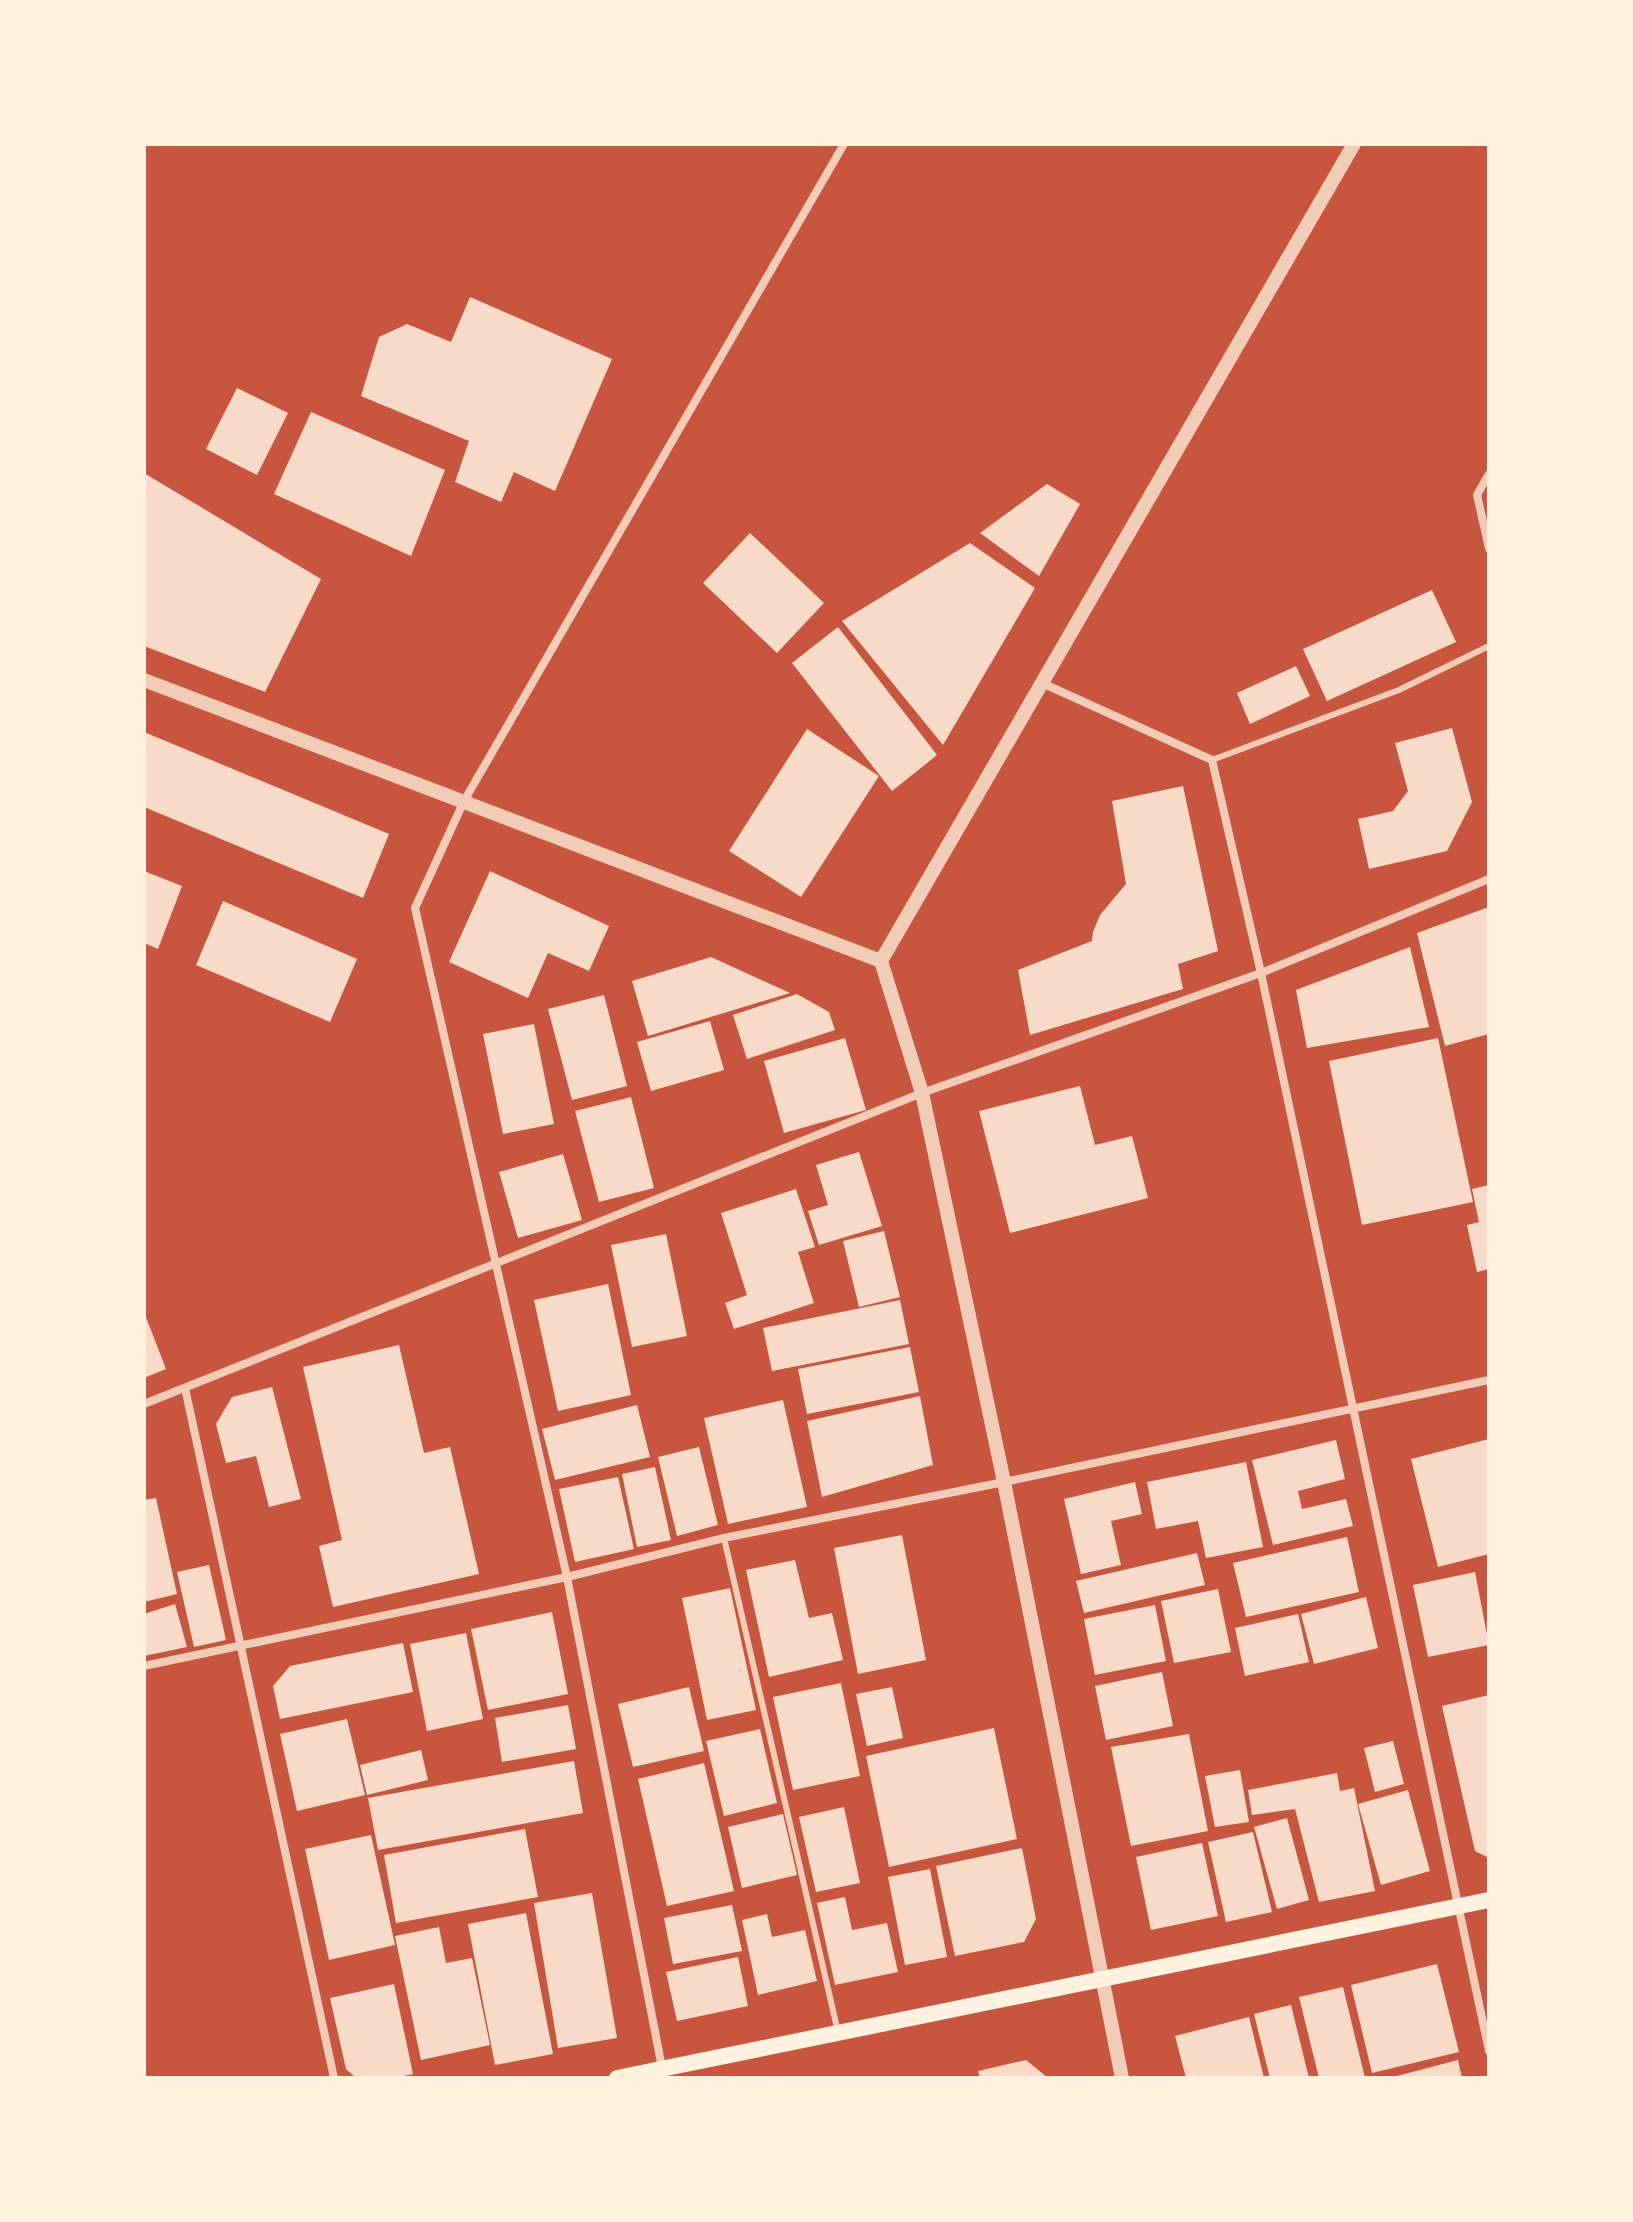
<svg xmlns="http://www.w3.org/2000/svg" width="1633" height="2222" viewBox="0 0 1633 2222" font-family="'Public Sans',sans-serif">
<style>
.building{fill:#f7dbc8}
.lines{fill:none;stroke-linecap:round;stroke-linejoin:round}
.service{stroke:#f1ccb7;stroke-width:6}
.minor{stroke:#f1ccb7;stroke-width:8}
.tertiary{stroke:#f1ccb7;stroke-width:14}
.secondary{stroke:#fff3e0;stroke-width:16}
</style>
<rect width="100%" height="100%" fill="#c8553d"/>
<path class="building" d="M470 297 612 359 555 491 514 472 501 502 455 482 469 441 361 396 379 337 407 324 451 342Z
M237 388 288 413 257 475 206 449Z
M311 412 445 470 411 556 274 494Z
M144 473 321 579 265 692 144 646Z
M1047 484 1080 504 1039 576 980 533Z
M750 533 824 603 777 653 703 583Z
M970 543 1035 588 943 745 842 621Z
M1432 590 1456 642 1327 701 1303 649Z
M838 627 937 755 892 791 792 663Z
M1296 666 1310 696 1250 724 1237 693Z
M1452 728 1472 802 1447 851 1369 869 1358 819 1393 811 1408 791 1395 743Z
M807 729 879 776 801 897 729 851Z
M144 732 389 834 363 898 144 807Z
M1183 786 1218 951 1178 964 1183 989 1030 1035 1018 970 1092 941 1093 932 1100 915 1126 884 1112 801Z
M144 871 182 886 158 949 144 943Z
M490 871 609 926 589 971 548 953 528 998 449 962Z
M223 901 357 959 330 1022 196 965Z
M1489 907V1034L1445 1046 1417 933Z
M1410 947 1429 1027 1307 1048 1296 990Z
M711 957 790 993 648 1036 632 981Z
M797 994 829 1012 835 1030 747 1059 733 1015Z
M604 995 627 1086 572 1100 548 1009Z
M710 1021 724 1070 651 1091 637 1042Z
M534 1024 554 1124 503 1134 483 1034Z
M845 1038 866 1110 784 1133 764 1061Z
M1438 1038 1473 1202 1362 1225 1329 1061Z
M1080 1086 1095 1145 1132 1136 1148 1198 1010 1233 979 1111Z
M631 1097 654 1188 599 1202 575 1111Z
M859 1152 882 1226 819 1245 808 1211 828 1205 816 1165Z
M563 1154 582 1220 518 1238 499 1172Z
M1489 1185V1269L1477 1272 1467 1225 1479 1222 1472 1189Z
M796 1189 815 1247 798 1252 814 1303 734 1329 725 1303 747 1295 721 1213Z
M884 1231 900 1297 859 1307 843 1241Z
M666 1234 687 1336 632 1347 611 1245Z
M608 1284 631 1395 558 1411 534 1300Z
M900 1300 909 1344 772 1371 763 1328Z
M144 1312 166 1369 144 1378Z
M399 1345 424 1453 450 1447 479 1574 333 1607 319 1546 342 1540 303 1367Z
M910 1347 919 1392 807 1414 798 1369Z
M272 1387 301 1499 269 1507 256 1456 226 1463 216 1424 232 1397Z
M920 1396 933 1465 822 1497 807 1421Z
M783 1400 807 1507 728 1524 704 1418Z
M637 1405 650 1457 555 1480 542 1429Z
M1489 1439V1554L1438 1567 1411 1459Z
M1336 1440 1345 1479 1298 1491 1302 1509 1346 1499 1353 1526 1273 1545 1252 1460Z
M699 1447 718 1525 677 1536 658 1457Z
M1246 1462 1263 1547 1206 1558 1198 1521 1156 1529 1147 1482Z
M655 1467 671 1540 637 1547 622 1474Z
M618 1477 634 1549 575 1562 559 1489Z
M1135 1482 1142 1514 1111 1521 1121 1565 1081 1574 1064 1499Z
M156 1498 177 1594 144 1602V1500Z
M902 1535 926 1660 858 1674 834 1548Z
M1347 1537 1359 1592 1246 1617 1233 1563Z
M1197 1553 1205 1585 1084 1613 1076 1581Z
M795 1560 809 1618 832 1613 843 1660 769 1677 746 1570Z
M209 1565 226 1640 194 1647 177 1572Z
M1475 1572 1489 1645 1428 1657 1413 1585Z
M730 1588 756 1710 707 1720 682 1598Z
M1218 1589 1231 1652 1174 1663 1161 1601Z
M1366 1597 1378 1648 1314 1664 1301 1614Z
M175 1604 187 1647 144 1656V1614Z
M1155 1605 1166 1661 1095 1675 1084 1619Z
M552 1612 568 1694 488 1710 471 1629Z
M1298 1614 1309 1662 1245 1676 1235 1628Z
M466 1633 483 1719 427 1731 410 1644Z
M403 1643 413 1692 280 1719 273 1686 290 1666Z
M1162 1672 1173 1726 1106 1740 1095 1686Z
M841 1683 860 1776 793 1790 773 1697Z
M689 1687 704 1751 633 1767 618 1704Z
M892 1687 903 1738 867 1746 856 1694Z
M1489 1695V1858L1475 1851 1442 1706Z
M568 1705 576 1749 502 1762 495 1718Z
M347 1719 365 1795 297 1811 280 1734Z
M994 1728 1017 1839 889 1867 866 1756Z
M760 1729 777 1803 724 1816 706 1741Z
M1189 1734 1208 1831 1131 1846 1111 1747Z
M1393 1741 1404 1784 1375 1792 1364 1748Z
M421 1750 428 1780 367 1795 360 1765Z
M574 1761 583 1813 378 1850 368 1798Z
M704 1763 734 1891 667 1906 638 1779Z
M1240 1770 1249 1822 1215 1827 1205 1776Z
M1337 1773 1340 1791 1354 1788 1375 1891 1319 1902 1295 1809 1252 1815 1248 1790Z
M1408 1790 1430 1871 1381 1885 1358 1804Z
M844 1807 860 1883 816 1892 799 1817Z
M783 1814 797 1875 742 1888 728 1827Z
M1287 1818 1309 1900 1277 1909 1254 1827Z
M525 1829 538 1897 396 1923 384 1855Z
M1253 1832 1272 1912 1226 1922 1208 1842Z
M371 1835 395 1945 329 1960 305 1849Z
M1202 1843 1218 1916 1151 1930 1136 1857Z
M1022 1848 1036 1919 1024 1942 955 1956 936 1866Z
M930 1869 947 1957 905 1965 888 1877Z
M592 1893 617 2038 558 2048 534 1903Z
M845 1897 852 1930 887 1923 898 1972 835 1985 817 1903Z
M732 1905 742 1951 673 1964 664 1918Z
M526 1913 553 2054 495 2065 468 1924Z
M767 1914 772 1937 805 1930 817 1981 758 1995 742 1920Z
M439 1927 446 1963 472 1958 490 2045 421 2060 395 1936Z
M738 1957 748 2006 677 2021 666 1972Z
M1437 1964 1459 2052 1372 2073 1351 1985Z
M394 1984 413 2074 395 2078H356L346 2069 330 1998Z
M1343 1987 1365 2078H1319L1299 1997Z
M1291 2005 1309 2078H1270L1254 2014Z
M1249 2017 1264 2078H1186L1175 2036Z
M1026 2060 1048 2078H980L978 2071Z
M1458 2060 1462 2078H1393V2077Z"/>
<g class="lines">
<path class="service" d="M1212 760 1399 690 1489 646
M724 1538 838 2032"/>
<path class="minor" d="M1489 474 1477 495 1489 548
M1042 683 1212 760 1261 973 1489 2051
M185 1388 334 2078
M144 1404 922 1093 1261 973 1489 879
M144 1666 567 1577 724 1538 1004 1482 1489 1380
M664 2078 567 1577 415 908 464 801 844 144"/>
<path class="tertiary" d="M144 680 881 961
M1122 2078 1004 1482 922 1093 881 961 1354 144"/>
<path class="secondary" d="M617 2078 1489 1900"/>
</g>
<rect width="1633" height="2222" fill="none" stroke="#fff3e0" stroke-width="292"/>
</svg>
